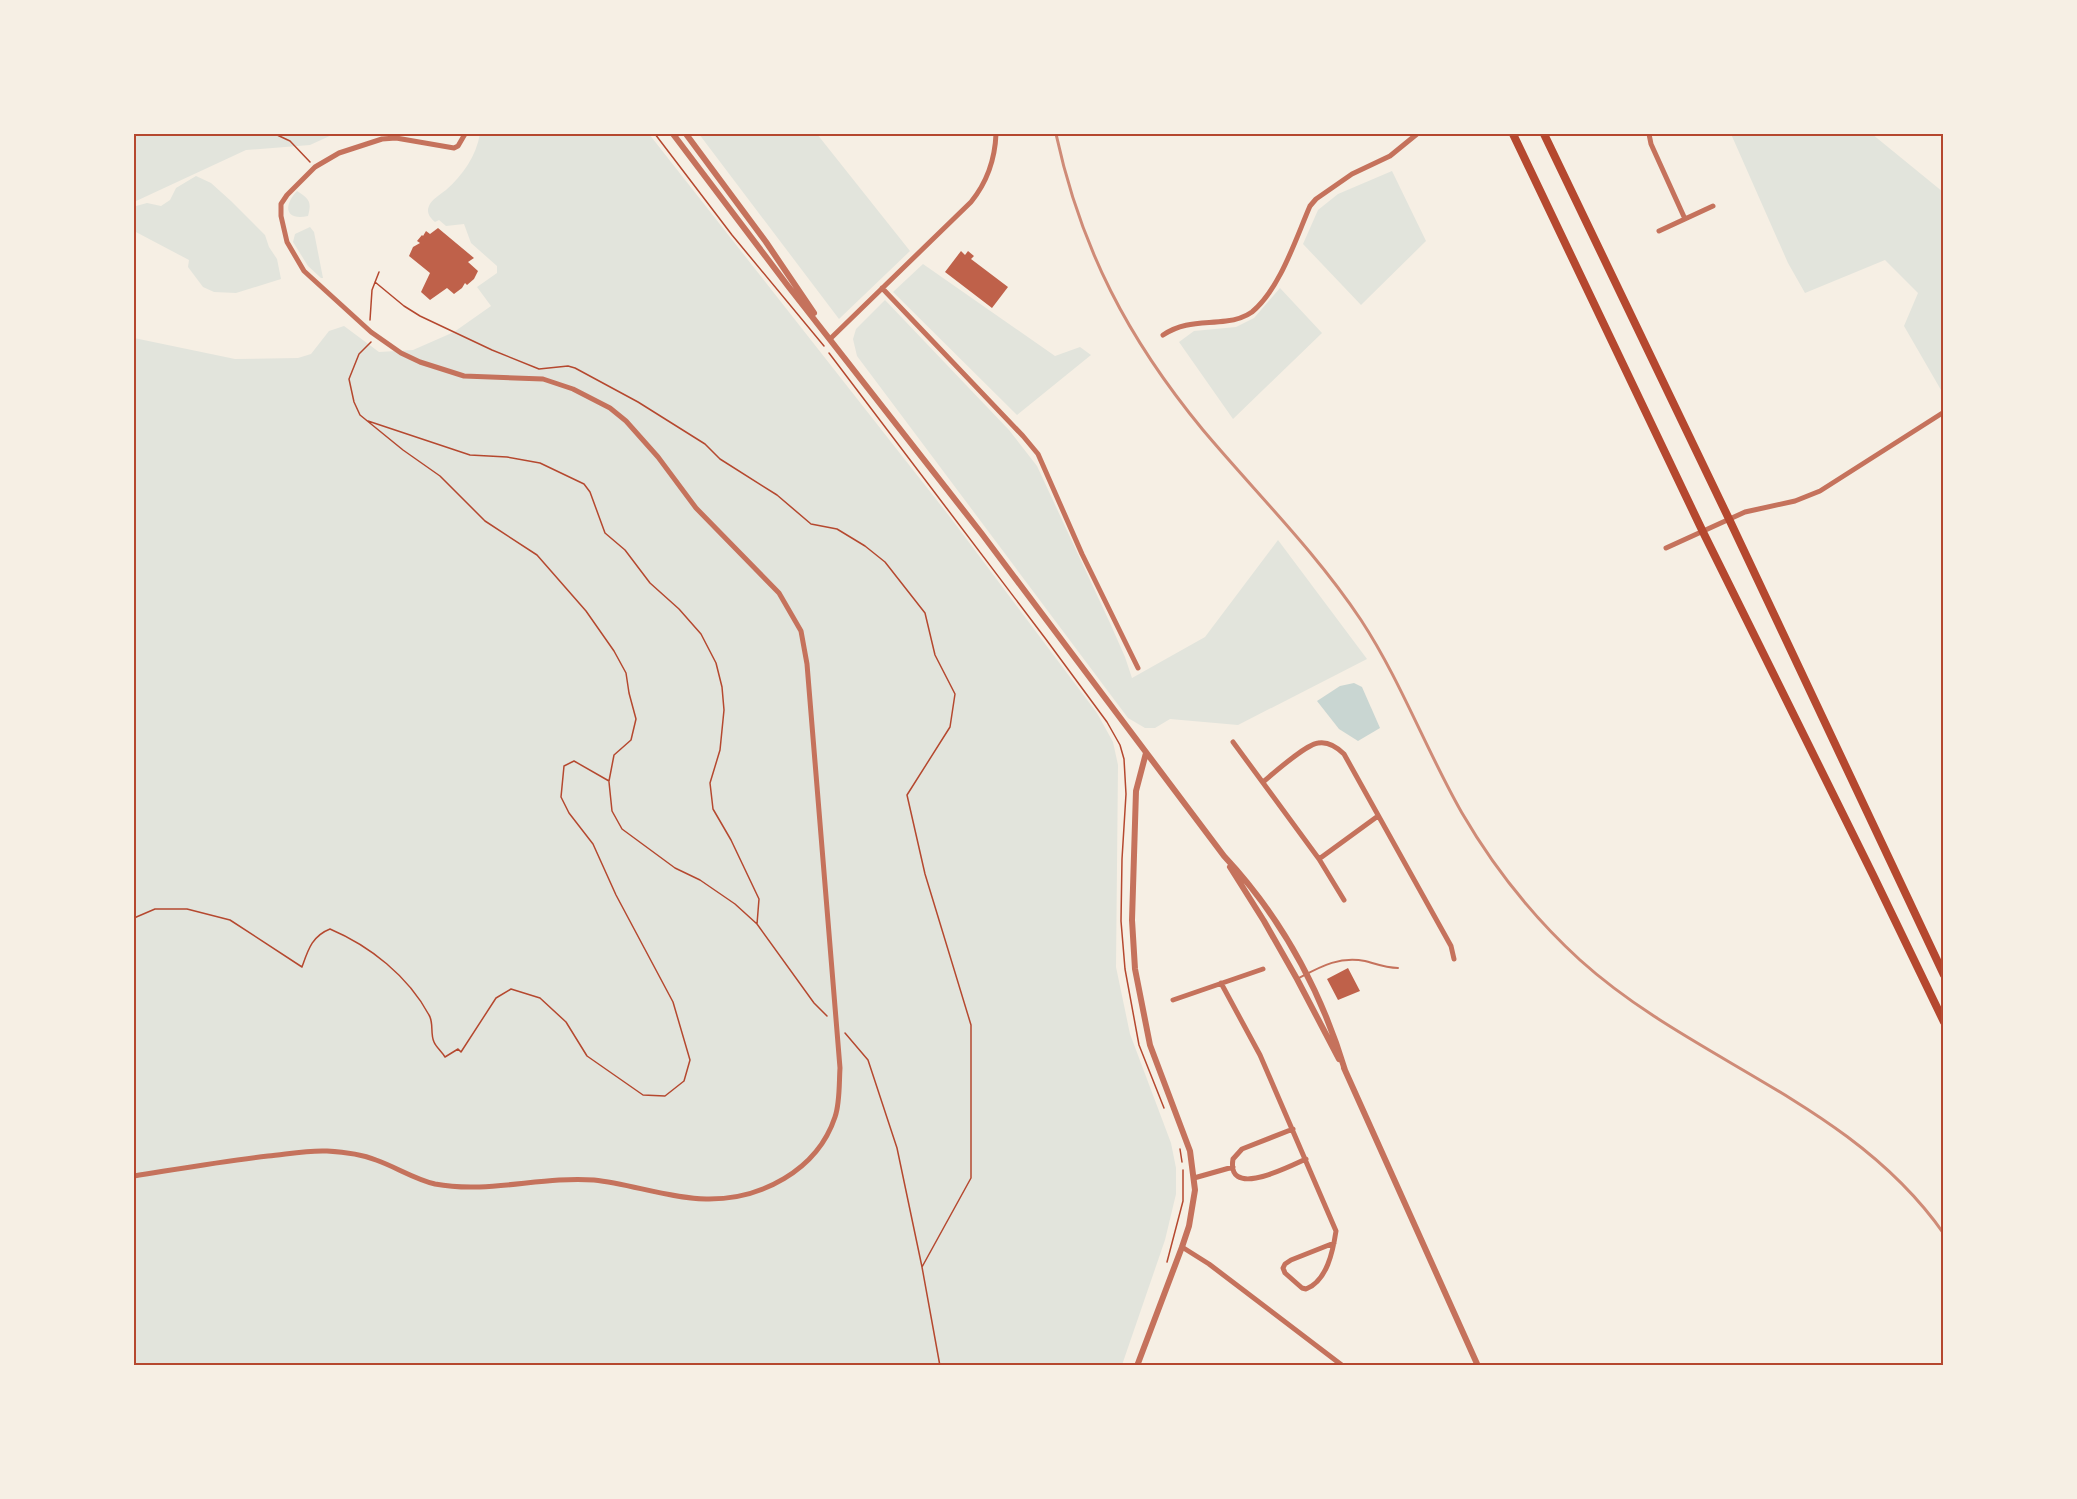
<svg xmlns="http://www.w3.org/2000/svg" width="2077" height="1499" viewBox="0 0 2077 1499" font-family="'Asap Condensed',sans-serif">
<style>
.green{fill:#e2e4dc}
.water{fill:#c9d6d2}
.building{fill:#bf614a}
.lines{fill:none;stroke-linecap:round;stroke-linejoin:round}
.path{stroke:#b5482f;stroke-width:1.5}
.service{stroke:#c5725c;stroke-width:2}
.minor{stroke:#c5725c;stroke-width:5}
.tertiary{stroke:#c5725c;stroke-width:6}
.primary{stroke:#b5482f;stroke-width:8}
.rail{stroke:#cf8b77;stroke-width:3}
.neatline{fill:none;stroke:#b5482f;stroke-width:2}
</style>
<rect width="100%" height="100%" fill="#f6efe4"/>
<path class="green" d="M134 134H334L310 145 246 150 134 202Z
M480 134H649L950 517 1097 713 1113 742 1118 765 1116 967 1130 1034 1171 1143 1176 1168V1194L1165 1240 1122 1365 134 1366V338L235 359 298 358 311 354 329 331 344 326 379 352 413 350 454 332 491 306 477 287 497 273V266L471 243 464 224 446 226 439 220 435 222C430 218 426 212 429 206 431 200 441 194 446 190 463 175 476 156 480 134Z
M699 134H817L910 251 839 319Z
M1731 134H1872L1943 192V388L1941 390 1904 326 1918 293 1885 260 1805 293 1788 263Z
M1392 171 1426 241 1361 305 1303 244 1318 210 1338 194Z
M196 176 211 183 231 201 265 235 269 247 277 259 281 279 236 293 214 292 203 287 188 267 189 260 134 231V210L136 206 147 203 161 206 170 200 176 188Z
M297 191C309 199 312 201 308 216 285 221 283 206 297 191Z
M310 227 314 232 323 278H321L308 266 293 242 295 234Z
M923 264 1055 356 1080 347 1091 355 1017 415 893 292Z
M1280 288 1322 333 1233 419 1179 342 1194 331 1236 327 1254 318Z
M885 300 1009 430 1037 466 1110 623 1125 657 1132 678 1205 637 1278 540 1367 659 1238 725 1170 719 1155 728H1145L1128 718 857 356 853 339 856 329Z"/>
<path class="water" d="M1354 683 1362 687 1380 728 1358 741 1339 729 1317 701 1340 686Z"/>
<path class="building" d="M438 228 474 258 468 262 478 271 474 279 467 285 465 283 462 288 454 294 447 288 430 300 421 292 430 273 409 256 413 247 420 243 417 241 422 235 423 236 426 231 430 234Z
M961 251 965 255 968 251 974 256 971 259 1008 287 992 308 945 272Z
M1348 968 1360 991 1338 1000 1327 979Z"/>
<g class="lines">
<path class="path" d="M275 134 290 141 310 162
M655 134 732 235 824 346
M375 282 404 306 420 316 492 350 539 369 568 366 575 368 638 402 705 444 720 459 777 495 811 524 837 529 865 546 885 562 925 613 935 655 955 694 950 727 907 795 925 874 971 1025V1178L922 1267
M370 320 372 290 379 272
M829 353 1045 638 1107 722 1120 745 1124 759 1126 794 1122 859 1121 921 1125 969 1139 1045 1164 1108
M368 421 470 455 507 457 540 463 584 484 590 492 605 533 625 550 650 583 679 609 701 634 716 663 722 687 724 710 720 750 710 783 713 809 731 840 759 899 757 924
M609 782 612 811 622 829 675 868 700 880 735 904 757 924 814 1003 827 1016
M134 918 155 909H187L230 920 302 967C308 950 312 936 330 929 370 946 408 976 429 1015 434 1023 430 1034 434 1042 436 1047 442 1052 445 1057L458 1049 461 1052 496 998 511 989 540 998 566 1022 587 1056 643 1095 665 1096 684 1081 690 1060 673 1002 616 895 593 844 569 813 561 797 564 766 574 761 609 781 614 755 631 740 636 719 629 693 626 673 614 651 586 611 537 555 485 521 440 476 403 450 360 415 354 402 349 379 359 354 371 342
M845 1033 868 1060 897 1148 922 1267 940 1366
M1180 1149 1182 1162
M1167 1262 1183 1201V1170"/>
<path class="service" d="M1297 979C1320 967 1338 956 1365 961 1376 964 1386 968 1398 968"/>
<path class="minor" d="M1649 134 1651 144 1685 219
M1659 231 1713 206
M882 288 1023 436 1038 454 1082 554 1138 668
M1163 335C1184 321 1203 324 1226 321 1235 320 1245 317 1252 312 1280 289 1296 238 1310 206L1316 199 1352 174 1390 156 1417 134
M830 339 971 202C988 181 995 159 996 134
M1666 548 1745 512 1795 501 1820 491 1944 412
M1233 742 1319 859 1344 900
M1263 782C1275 772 1305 745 1318 743 1329 741 1337 747 1344 754L1451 946 1454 959
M1319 859 1378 816
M1221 983 1260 1055 1336 1231C1333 1251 1327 1281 1306 1289L1302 1288 1285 1273 1283 1268 1285 1264 1291 1260 1334 1243
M1173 1000 1263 969
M1293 1129 1242 1149 1233 1159C1226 1200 1290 1166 1306 1159
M134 1176C178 1169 223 1161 268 1156 288 1154 308 1150 327 1151 344 1152 361 1154 376 1160 396 1167 414 1179 435 1184 488 1194 541 1176 594 1180 631 1184 668 1198 706 1199 760 1200 817 1171 835 1117 840 1103 839 1083 840 1068L807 664 801 631 779 593 696 508 658 457 626 421 610 408 573 389 543 379 464 376 420 362 401 353 371 332 304 271 287 242 281 216V204L287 195 315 167 339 153 382 139 396 138 454 148 458 146 465 134
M1194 1178 1233 1167
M1182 1247 1209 1264 1343 1366"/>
<path class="tertiary" d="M673 134 788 286 982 534 1224 856C1281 917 1321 991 1345 1070
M686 134 766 242 814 313
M1230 867 1264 921 1297 979 1339 1059
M1344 1068 1478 1366
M1137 1366 1182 1247 1189 1226 1195 1190 1190 1151 1150 1045 1135 969 1132 920 1136 791 1146 753"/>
<path class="primary" d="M1513 134 1703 532 1873 875 1944 1022
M1544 134 1729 519 1944 975"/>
<path class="rail" d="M1056 134C1081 249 1128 339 1203 430 1256 493 1315 551 1361 620 1401 681 1426 750 1462 813 1494 868 1533 917 1580 960 1694 1063 1852 1102 1944 1234"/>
</g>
<rect width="2077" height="1499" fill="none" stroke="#f6efe4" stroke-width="270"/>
<rect x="135" y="135" width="1807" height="1229" class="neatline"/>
</svg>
